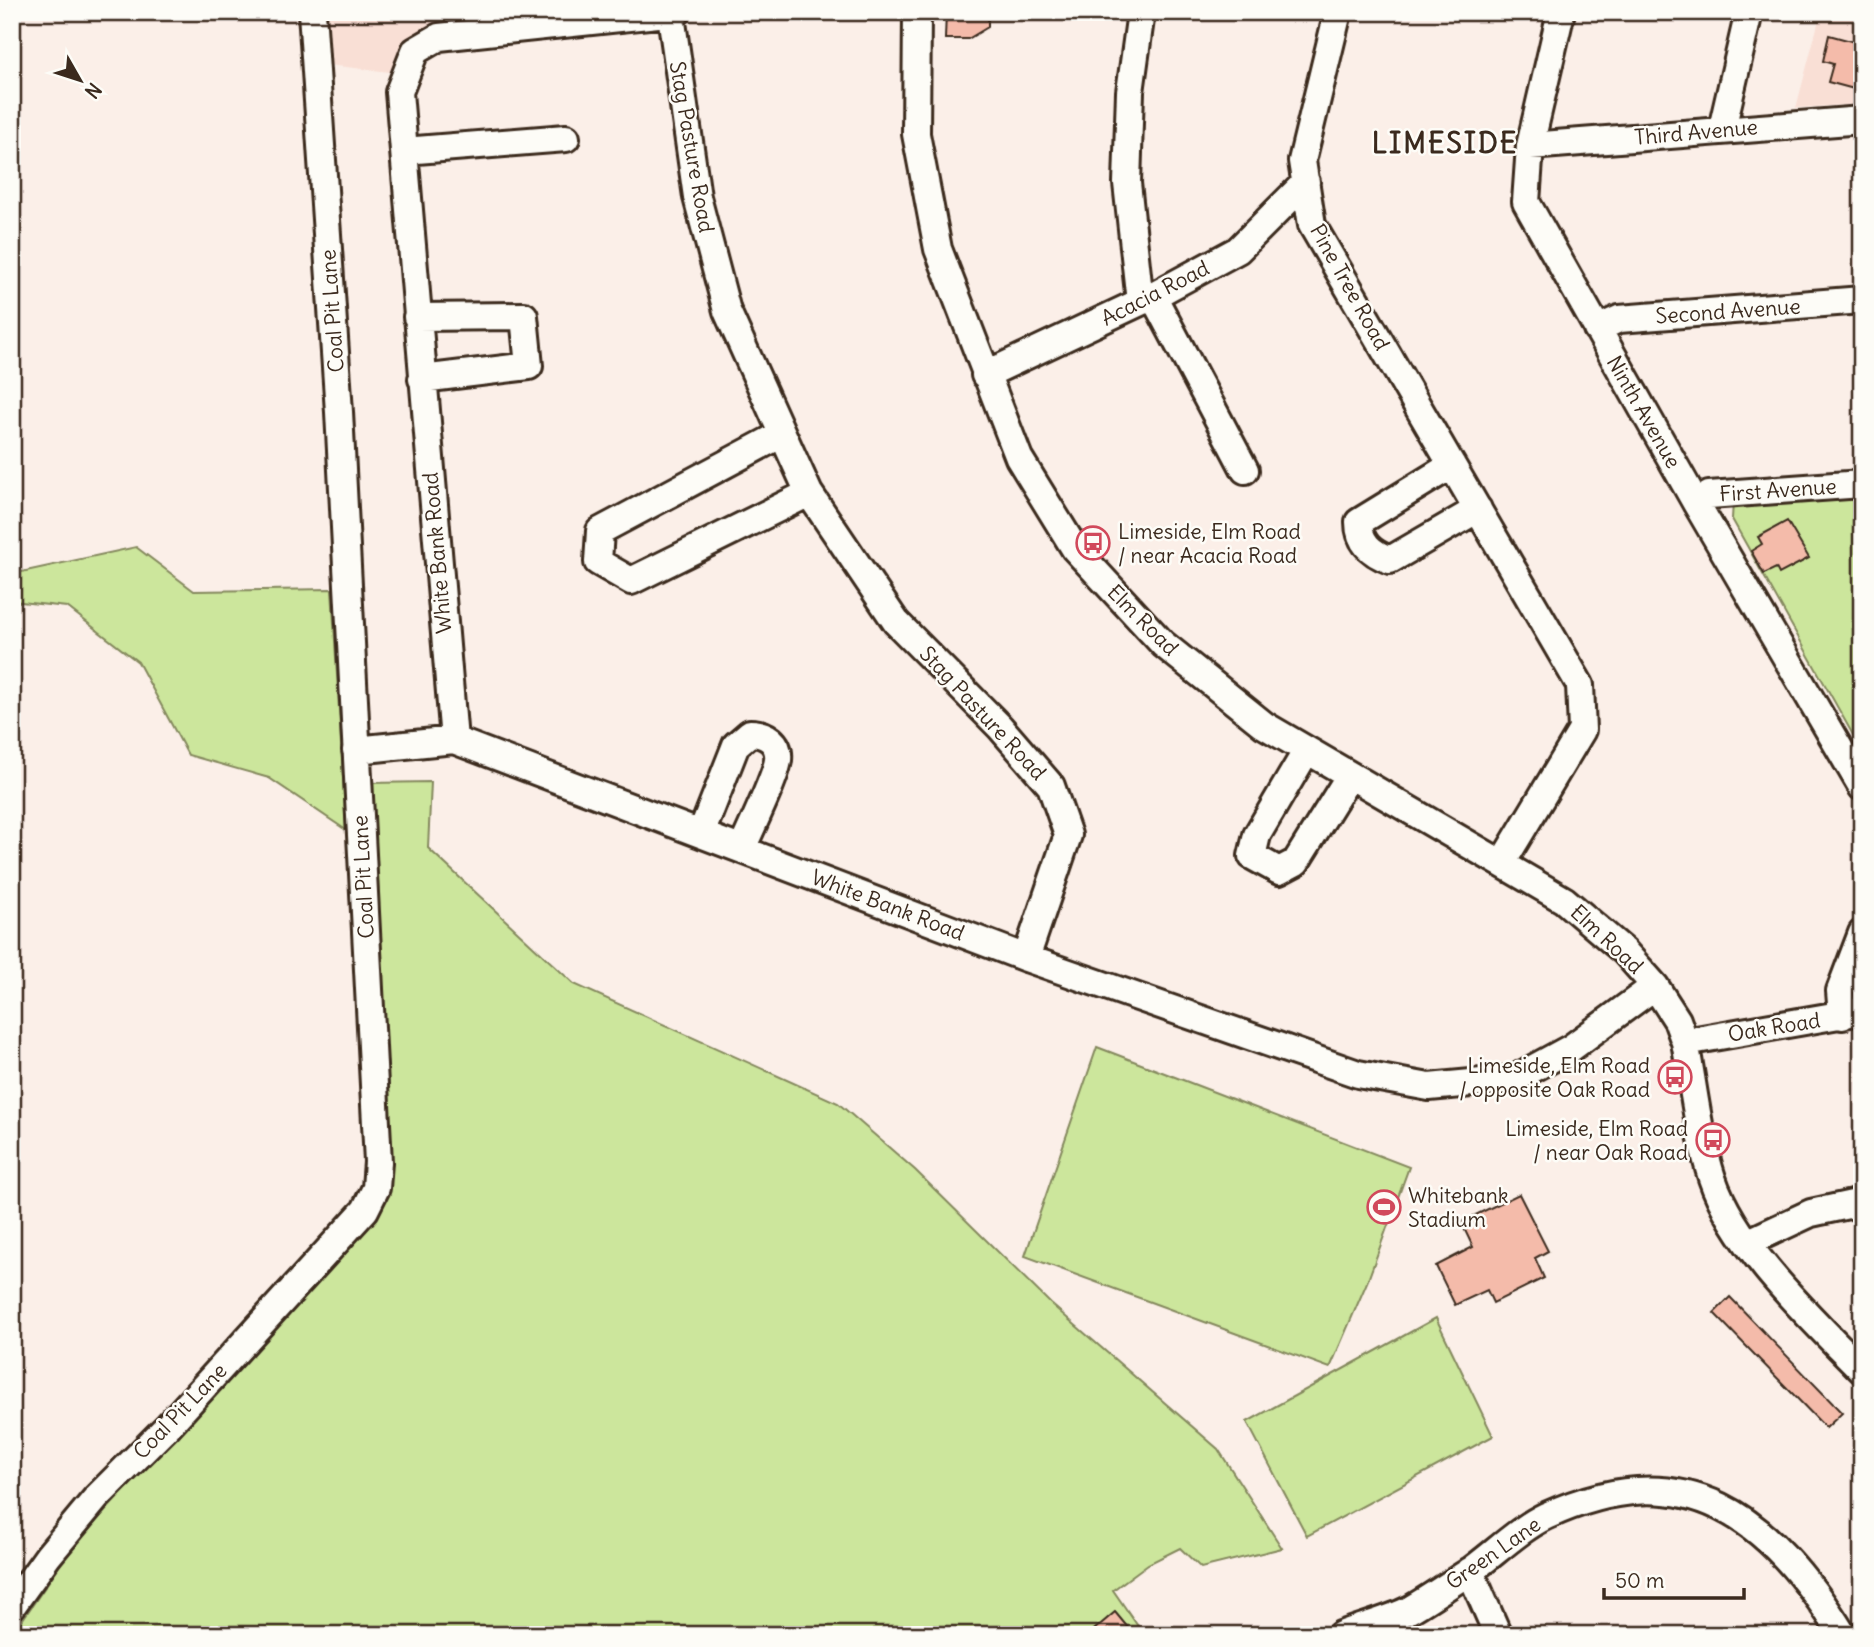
<svg xmlns="http://www.w3.org/2000/svg" width="1874" height="1647" viewBox="0 0 1874 1647" font-family="Delius,sans-serif">
<style>
.built{fill:#f9dfd5}
.green{fill:#cce69c;stroke:#84885d;stroke-width:2}
.building{fill:#f4bbaa;stroke:#3b2a1e;stroke-width:2}
.lines{fill:none;stroke-linecap:round;stroke-linejoin:round}
.minor-casing{stroke:#3b2a1e;stroke-width:32}
.minor{stroke:#fdfcf7;stroke-width:26}
.labels{text-anchor:middle;dominant-baseline:central;stroke-width:5;stroke-linejoin:round;paint-order:stroke}
.street-label{font-size:21px;fill:#3b2a1e;stroke:#fdfcf7}
.poi-label{font-size:21px;fill:#3b2a1e;stroke:#fdfcf7;text-anchor:start}
.district-label{font-size:28px;font-weight:bold;letter-spacing:2px;fill:#3b2a1e;stroke:#fdfcf7}
</style>
<rect width="100%" height="100%" fill="#fbefe8"/>
<filter id="ink" filterUnits="userSpaceOnUse"><feTurbulence type="fractalNoise" baseFrequency=".0143" numOctaves="2"/><feDisplacementMap in="SourceGraphic" scale="14" xChannelSelector="R" yChannelSelector="G"/><feConvolveMatrix kernelMatrix="1 2 1 2 8 2 1 2 1" color-interpolation-filters="sRGB"/></filter>
<g filter="url(#ink)">
<path class="built" d="M327 12H556L489 15 427 28 405 47 399 73 328 65Z
M1821 12H1862V104L1796 108Z"/>
<path class="green" d="M1862 494V751L1732 519 1733 502Z
M136 547 194 591 332 589 346 830 269 778 188 755 138 662 67 607 12 601V574Z
M431 782 428 848 574 984 838 1103 915 1170 1051 1304 1218 1449 1282 1548 1201 1568 1180 1548 1148 1564 1113 1590 1144 1635H12L71 1549 379 1210 369 783Z
M1097 1047 1409 1167 1368 1280 1330 1368 1025 1256Z
M1436 1318 1493 1436 1307 1536 1247 1422Z"/>
<path class="building" d="M946 12H988V27L968 39H945Z
M1829 35 1862 44V76L1858 75 1854 89 1828 82 1833 64 1823 61Z
M1787 521 1809 558 1779 574 1776 568 1764 574 1751 551 1762 544 1758 537Z
M1519 1194 1548 1251 1535 1258 1544 1278 1493 1303 1487 1290 1455 1305 1436 1266 1473 1247 1461 1222Z
M1730 1297 1842 1413 1826 1428 1714 1313Z
M1115 1612 1134 1635H1088Z"/>
<g class="lines">
<defs>
<path id="minor" d="M677 12 439 37 415 51 399 92 454 740 1026 958 1358 1074 1429 1087 1514 1079 1571 1048 1655 986
M917 12 916 134 938 249 1019 458 1075 549 1163 644 1264 725 1564 900 1624 951 1655 986 1677 1020 1685 1042C1693 1083 1699 1139 1712 1178 1735 1247 1811 1318 1862 1370
M1338 12 1302 161 1312 225 1580 685 1582 730 1502 863
M1561 12 1530 146 1526 202 1696 503 1862 787
M671 15 697 197 727 311 809 493 896 622 1000 727 1051 786 1068 835 1026 958
M1722 129 1749 12
M1530 146 1862 120
M404 151 566 138
M1153 296 1245 470
M1140 302 1127 183 1130 92 1141 12
M417 317 524 316 529 366 422 379
M1597 329 1619 319 1862 300
M985 375 1153 296 1238 250 1306 182
M782 434 600 531 598 562 631 581 809 493
M1452 465 1359 522C1359 543 1371 553 1390 560L1478 509
M1696 503 1709 495 1862 484
M356 750 454 740
M1307 750 1257 835 1252 856 1279 871 1296 862 1350 775
M701 834 736 745 750 733C766 733 780 742 778 760 776 777 750 830 742 849
M1842 1016 1840 991 1862 933
M1685 1042 1862 1011
M1749 1242 1811 1213 1862 1202
M1470 1571 1498 1635
M12 1606 48 1556 97 1497 168 1426 365 1210 376 1188 378 1162 339 412 312 12
M1341 1635C1364 1626 1390 1620 1411 1609 1430 1598 1450 1584 1469 1572 1494 1554 1519 1529 1546 1516 1687 1451 1769 1516 1843 1635"/>
</defs>
<use href="#minor" class="minor-casing"/>
<use href="#minor" class="minor"/>
</g>
</g>
<defs>
<symbol id="bus-ring" viewBox="-11 -11 22 22"><circle r="9.5" fill="#fdfcf7" stroke="#d1495b" stroke-width="1.5"/><path d="M-5-6H5V4H4V6H2V4H-2V6H-4V4H-5ZM-3.5-4V0h7V-4ZM-3.5 1.2v1.5H-2V1.2ZM2 1.2v1.5H3.5V1.2Z" fill="#d1495b"/></symbol>
<symbol id="stadium-ring" viewBox="-11 -11 22 22"><circle r="9.5" fill="#fdfcf7" stroke="#d1495b" stroke-width="1.5"/><path d="M0-5a6.5 5 0 1 0 0 10a6.5 5 0 1 0 0-10ZM-3.5-1.8h7v3.6h-7Z" fill="#d1495b"/></symbol>
</defs>
<g fill-rule="evenodd">
<use href="#bus-ring" x="1074" y="524" width="38" height="38"/>
<use href="#bus-ring" x="1656" y="1058" width="38" height="38"/>
<use href="#bus-ring" x="1694" y="1121" width="38" height="38"/>
<use href="#stadium-ring" x="1365" y="1188" width="38" height="38"/>
</g>
<g class="labels">
<g class="street-label">
<text transform="translate(1696 132) rotate(-5)">Third Avenue</text>
<text transform="translate(692 147) rotate(80)">Stag Pasture Road</text>
<text transform="translate(1350 287) rotate(61)">Pine Tree Road</text>
<text transform="translate(1155 293) rotate(-27)">Acacia Road</text>
<text transform="translate(332 311) rotate(-94)">Coal Pit Lane</text>
<text transform="translate(1728 311) rotate(-4)">Second Avenue</text>
<text transform="translate(1644 412) rotate(60)">Ninth Avenue</text>
<text transform="translate(1778 490) rotate(-4)">First Avenue</text>
<text transform="translate(437 553) rotate(-95)">White Bank Road</text>
<text transform="translate(1143 620) rotate(45)">Elm Road</text>
<text transform="translate(983 713) rotate(47)">Stag Pasture Road</text>
<text transform="translate(363 877) rotate(-93)">Coal Pit Lane</text>
<text transform="translate(888 905) rotate(21)">White Bank Road</text>
<text transform="translate(1607 939) rotate(43)">Elm Road</text>
<text transform="translate(1774 1027) rotate(-9)">Oak Road</text>
<text transform="translate(180 1411) rotate(-46)">Coal Pit Lane</text>
<text transform="translate(1493 1553) rotate(-35)">Green Lane</text>
</g>
<g class="poi-label">
<text x="1118" y="531">Limeside, Elm Road<tspan x="1118" dy="24">/ near Acacia Road</tspan></text>
<text x="1650" y="1065" text-anchor="end">Limeside, Elm Road<tspan x="1650" dy="24">/ opposite Oak Road</tspan></text>
<text x="1688" y="1128" text-anchor="end">Limeside, Elm Road<tspan x="1688" dy="24">/ near Oak Road</tspan></text>
<text x="1408" y="1195">Whitebank<tspan x="1408" dy="24">Stadium</tspan></text>
</g>
<g class="district-label">
<text x="1445" y="143">LIMESIDE</text>
</g>
</g>
<rect width="1874" height="1647" fill="none" stroke="#fdfcf7" stroke-width="42"/>
<rect x="21" y="21" width="1832" height="1605" fill="none" stroke="#3b2a1e" stroke-width="2.5" filter="url(#ink)"/>
<g transform="translate(80 80) rotate(129)" stroke="#fdfcf7" stroke-width="5" paint-order="stroke">
<path d="M0-5L12 26L0 18L-12 26Z" fill="#3b2a1e"/>
<text y="-10" font-size="19" font-weight="bold" text-anchor="middle" fill="#3b2a1e">N</text>
</g>
<path d="M1604 1588v10h140v-10" fill="none" stroke="#3b2a1e" stroke-width="3.5"/>
<text x="1615" y="1588" font-size="21" fill="#3b2a1e" stroke="#fdfcf7" stroke-width="5" paint-order="stroke">50 m</text>
</svg>
